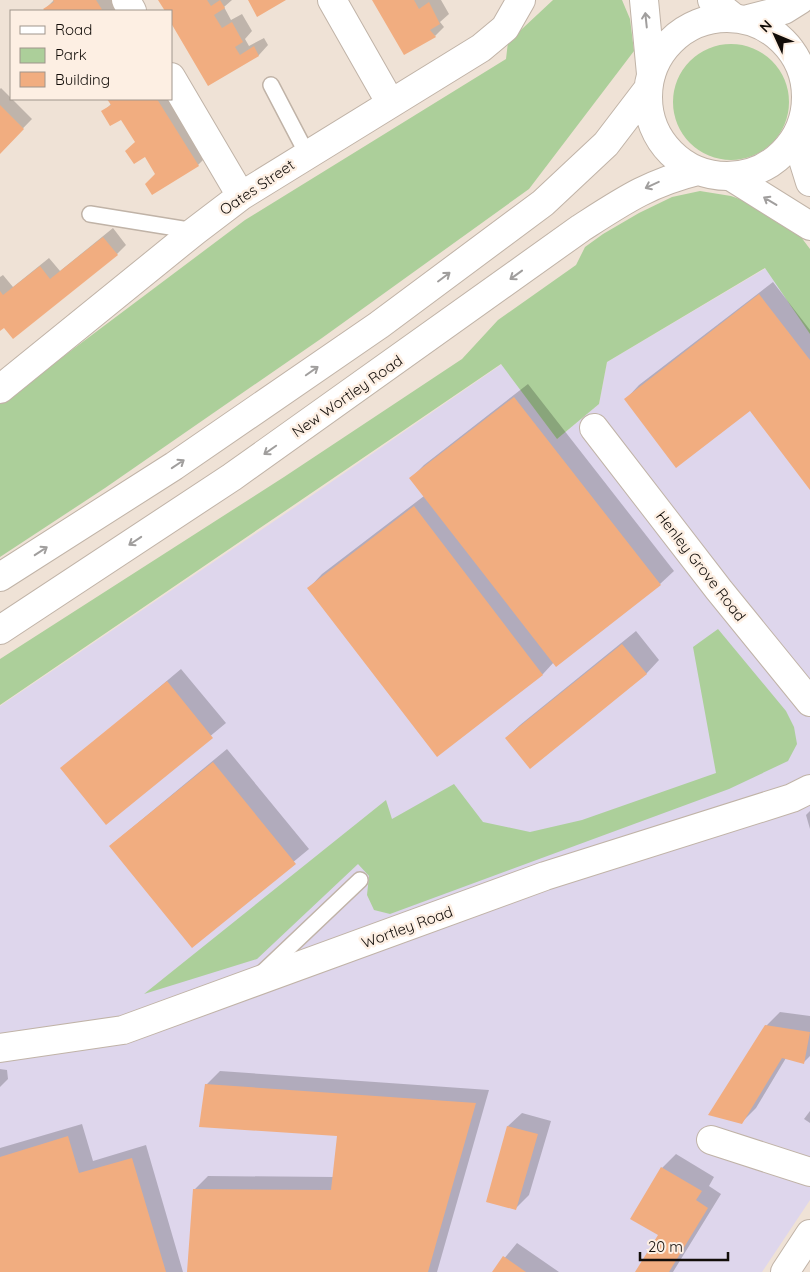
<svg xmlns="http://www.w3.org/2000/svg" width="810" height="1272" viewBox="0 0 810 1272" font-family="Quicksand,sans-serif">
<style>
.industrial{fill:#ded6ec}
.green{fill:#accf9a}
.shadow{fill:#0003}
.building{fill:#f1ad80}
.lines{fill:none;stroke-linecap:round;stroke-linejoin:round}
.lane-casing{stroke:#c0b3a7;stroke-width:18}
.street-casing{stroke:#c0b3a7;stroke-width:30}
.primary-casing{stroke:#c0b3a7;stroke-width:30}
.lane{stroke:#fff;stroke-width:15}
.street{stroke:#fff;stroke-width:28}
.primary{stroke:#fff;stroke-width:28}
.oneway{stroke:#a09e9d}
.labels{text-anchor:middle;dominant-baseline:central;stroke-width:5;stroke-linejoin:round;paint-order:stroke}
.street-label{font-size:15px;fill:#120d09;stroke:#fdefe3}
</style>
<rect width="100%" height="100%" fill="#efe2d6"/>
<path class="industrial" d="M766 268 810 334V1200L762 1272H0V706L295 507 502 364 557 439 599 404 607 362Z"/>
<path class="green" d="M553 0H622L630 19 634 51 529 189 322 338 105 488 0 557V404L245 220 506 59 508 42Z
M673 102a58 58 0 1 1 116 0a58 58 0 1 1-116 0Z
M700 191 731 196 762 207 801 237 810 249V334L765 268 607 362 599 404 557 439 501 364 0 705V659L284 477 462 359 498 320 576 265 585 247 603 234 639 213 672 197Z
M718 629 786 711 794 727 797 744 788 761 729 789 390 914 374 910 367 895 369 876 358 864 257 959 144 994 386 800 392 819 454 784 483 822 530 832 582 820 716 773 693 647Z"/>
<path class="shadow" d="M54 0H111L118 11H46L45 9Z
M160 0H232L224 7 231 20 242 14 252 31 245 39 249 46 264 38 268 45 259 55 208 84 171 11H166Z
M373 0H441L449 14 440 22 444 27 435 36Z
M1 88 32 119 0 152V89Z
M109 99H171L207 156 198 165 157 174 121 118 103 112 112 103Z
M113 228 126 245 117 254 13 337 4 326 0 329V277L3 275 13 287 49 258 60 271Z
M773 282 810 330V488L750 410 626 399 639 385Z
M528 384 674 571 660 584 554 662 543 674 437 755 309 588 322 574 424 496 411 478 424 465Z
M636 631 659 660 646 674 506 738 520 725Z
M181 669 226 723 106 823 62 769Z
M227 749 309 849 192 946 110 846Z
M810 811V829L806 815Z
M780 1012 810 1016V1056L804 1062 786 1058 756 1108 742 1122 766 1026Z
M0 1069 7 1070 8 1079 0 1087Z
M220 1071 489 1090 437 1272H189L194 1190 208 1176 334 1177 338 1135 206 1085Z
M810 1111V1123L804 1119Z
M522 1113 551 1121 529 1195 515 1209 487 1201 508 1126Z
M82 1124 93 1161 146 1145 183 1272H0V1148Z
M676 1154 714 1177 709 1186 721 1194 673 1272H637L659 1235 632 1218 662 1168Z
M517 1243 559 1272H493Z"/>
<path class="building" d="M53 0H96L103 11H45L43 9 54 2Z
M158 0H207L211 6 220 0 225 8 214 15 222 28 232 22 243 42 235 47 240 55 254 46 259 56 208 86 171 23V11H165Z
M248 0H286L257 17Z
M372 0H414L419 9 429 2 440 24 430 30 436 37 404 55Z
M107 99H157L199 166 152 195 145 184 155 174 145 157 134 164 125 151 135 142 121 120 110 126 101 111 111 105Z
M0 105 24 129 0 154Z
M103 237 118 255 13 339 4 328 0 331V291L3 295 40 266 50 279Z
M759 294 810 360V490L750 411 676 468 624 399Z
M514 397 661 585 556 667 409 478Z
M414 506 543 675 437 757 307 588Z
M622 644 647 674 530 769 505 738Z
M167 681 213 738 106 825 60 768Z
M213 762 296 864 192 948 109 846Z
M765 1025 810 1032 804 1064 782 1058 742 1124 708 1115Z
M205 1084 476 1103 428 1272H187L193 1189 331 1190 337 1136 199 1127Z
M507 1126 538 1134 516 1210 486 1202Z
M68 1136 79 1173 132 1158 166 1272H0V1157Z
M661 1167 702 1191 696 1200 708 1208 669 1272H635L658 1235 630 1219Z
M503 1256 526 1272H492Z"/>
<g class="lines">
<defs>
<path id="lane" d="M271 85 307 154
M90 214 195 231
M262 973 360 880"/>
<path id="street" d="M126 0 132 11
M332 0 390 102
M644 0 651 74
M712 0 733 17
M171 77 241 196
M796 137 810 182
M730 176 810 226
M0 389 195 231 241 196 481 48 505 28 521 0
M594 428 719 590 810 702
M0 1048 123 1030 545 876 792 798 810 789
M711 1140 810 1172
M785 1272 810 1234"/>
<path id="primary" d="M648 97a79 79 0 1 1 158 0a79 79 0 1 1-158 0Z
M748 19 784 10 800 0
M0 577 174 466 379 325 543 203 606 144 648 89
M0 630 232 477 581 228C623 201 649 183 698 171"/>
</defs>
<use href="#lane" class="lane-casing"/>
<use href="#street" class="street-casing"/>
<use href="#primary" class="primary-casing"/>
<use href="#lane" class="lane"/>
<use href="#street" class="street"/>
<use href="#primary" class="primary"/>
</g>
<defs><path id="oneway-shaft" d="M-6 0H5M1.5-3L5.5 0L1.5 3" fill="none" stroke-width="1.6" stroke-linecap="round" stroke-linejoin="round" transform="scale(1.25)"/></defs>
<g class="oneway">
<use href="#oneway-shaft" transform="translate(646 20) rotate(-96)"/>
<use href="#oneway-shaft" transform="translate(652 185) rotate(155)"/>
<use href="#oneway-shaft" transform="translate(770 201) rotate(-149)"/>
<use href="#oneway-shaft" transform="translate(516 275) rotate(144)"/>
<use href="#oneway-shaft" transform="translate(444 277) rotate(-37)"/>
<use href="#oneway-shaft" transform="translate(312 371) rotate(-35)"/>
<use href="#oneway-shaft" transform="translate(270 450) rotate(145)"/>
<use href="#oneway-shaft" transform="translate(178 464) rotate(-34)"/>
<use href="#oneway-shaft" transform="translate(135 541) rotate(146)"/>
<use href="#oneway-shaft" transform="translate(41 551) rotate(-33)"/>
</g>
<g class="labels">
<g class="street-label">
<text transform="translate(257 187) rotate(-34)">Oates Street</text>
<text transform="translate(347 396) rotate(-35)">New Wortley Road</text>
<text transform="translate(701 566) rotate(52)">Henley Grove Road</text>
<text transform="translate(407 927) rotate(-20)">Wortley Road</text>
</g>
</g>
<rect x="10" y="10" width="162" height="90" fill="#fdefe3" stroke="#9f958c"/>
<rect x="20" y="26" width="25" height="8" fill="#ffffff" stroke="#9f958c"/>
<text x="55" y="35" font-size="15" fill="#120d09">Road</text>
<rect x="20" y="48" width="25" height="15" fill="#accf9a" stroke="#9f958c"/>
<text x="55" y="60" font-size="15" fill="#120d09">Park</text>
<rect x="20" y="72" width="25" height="15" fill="#f1ad80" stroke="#9f958c"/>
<text x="55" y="85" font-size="15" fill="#120d09">Building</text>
<g transform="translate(775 35) rotate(314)" stroke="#fdefe3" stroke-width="4" paint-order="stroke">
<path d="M0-4L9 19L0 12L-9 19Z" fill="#120d09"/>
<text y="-8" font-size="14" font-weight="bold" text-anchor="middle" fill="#120d09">N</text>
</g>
<path d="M640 1252v8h88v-8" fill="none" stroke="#120d09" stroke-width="2.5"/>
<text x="648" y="1252" font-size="15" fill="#120d09" stroke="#fdefe3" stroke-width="4" paint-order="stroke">20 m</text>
</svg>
